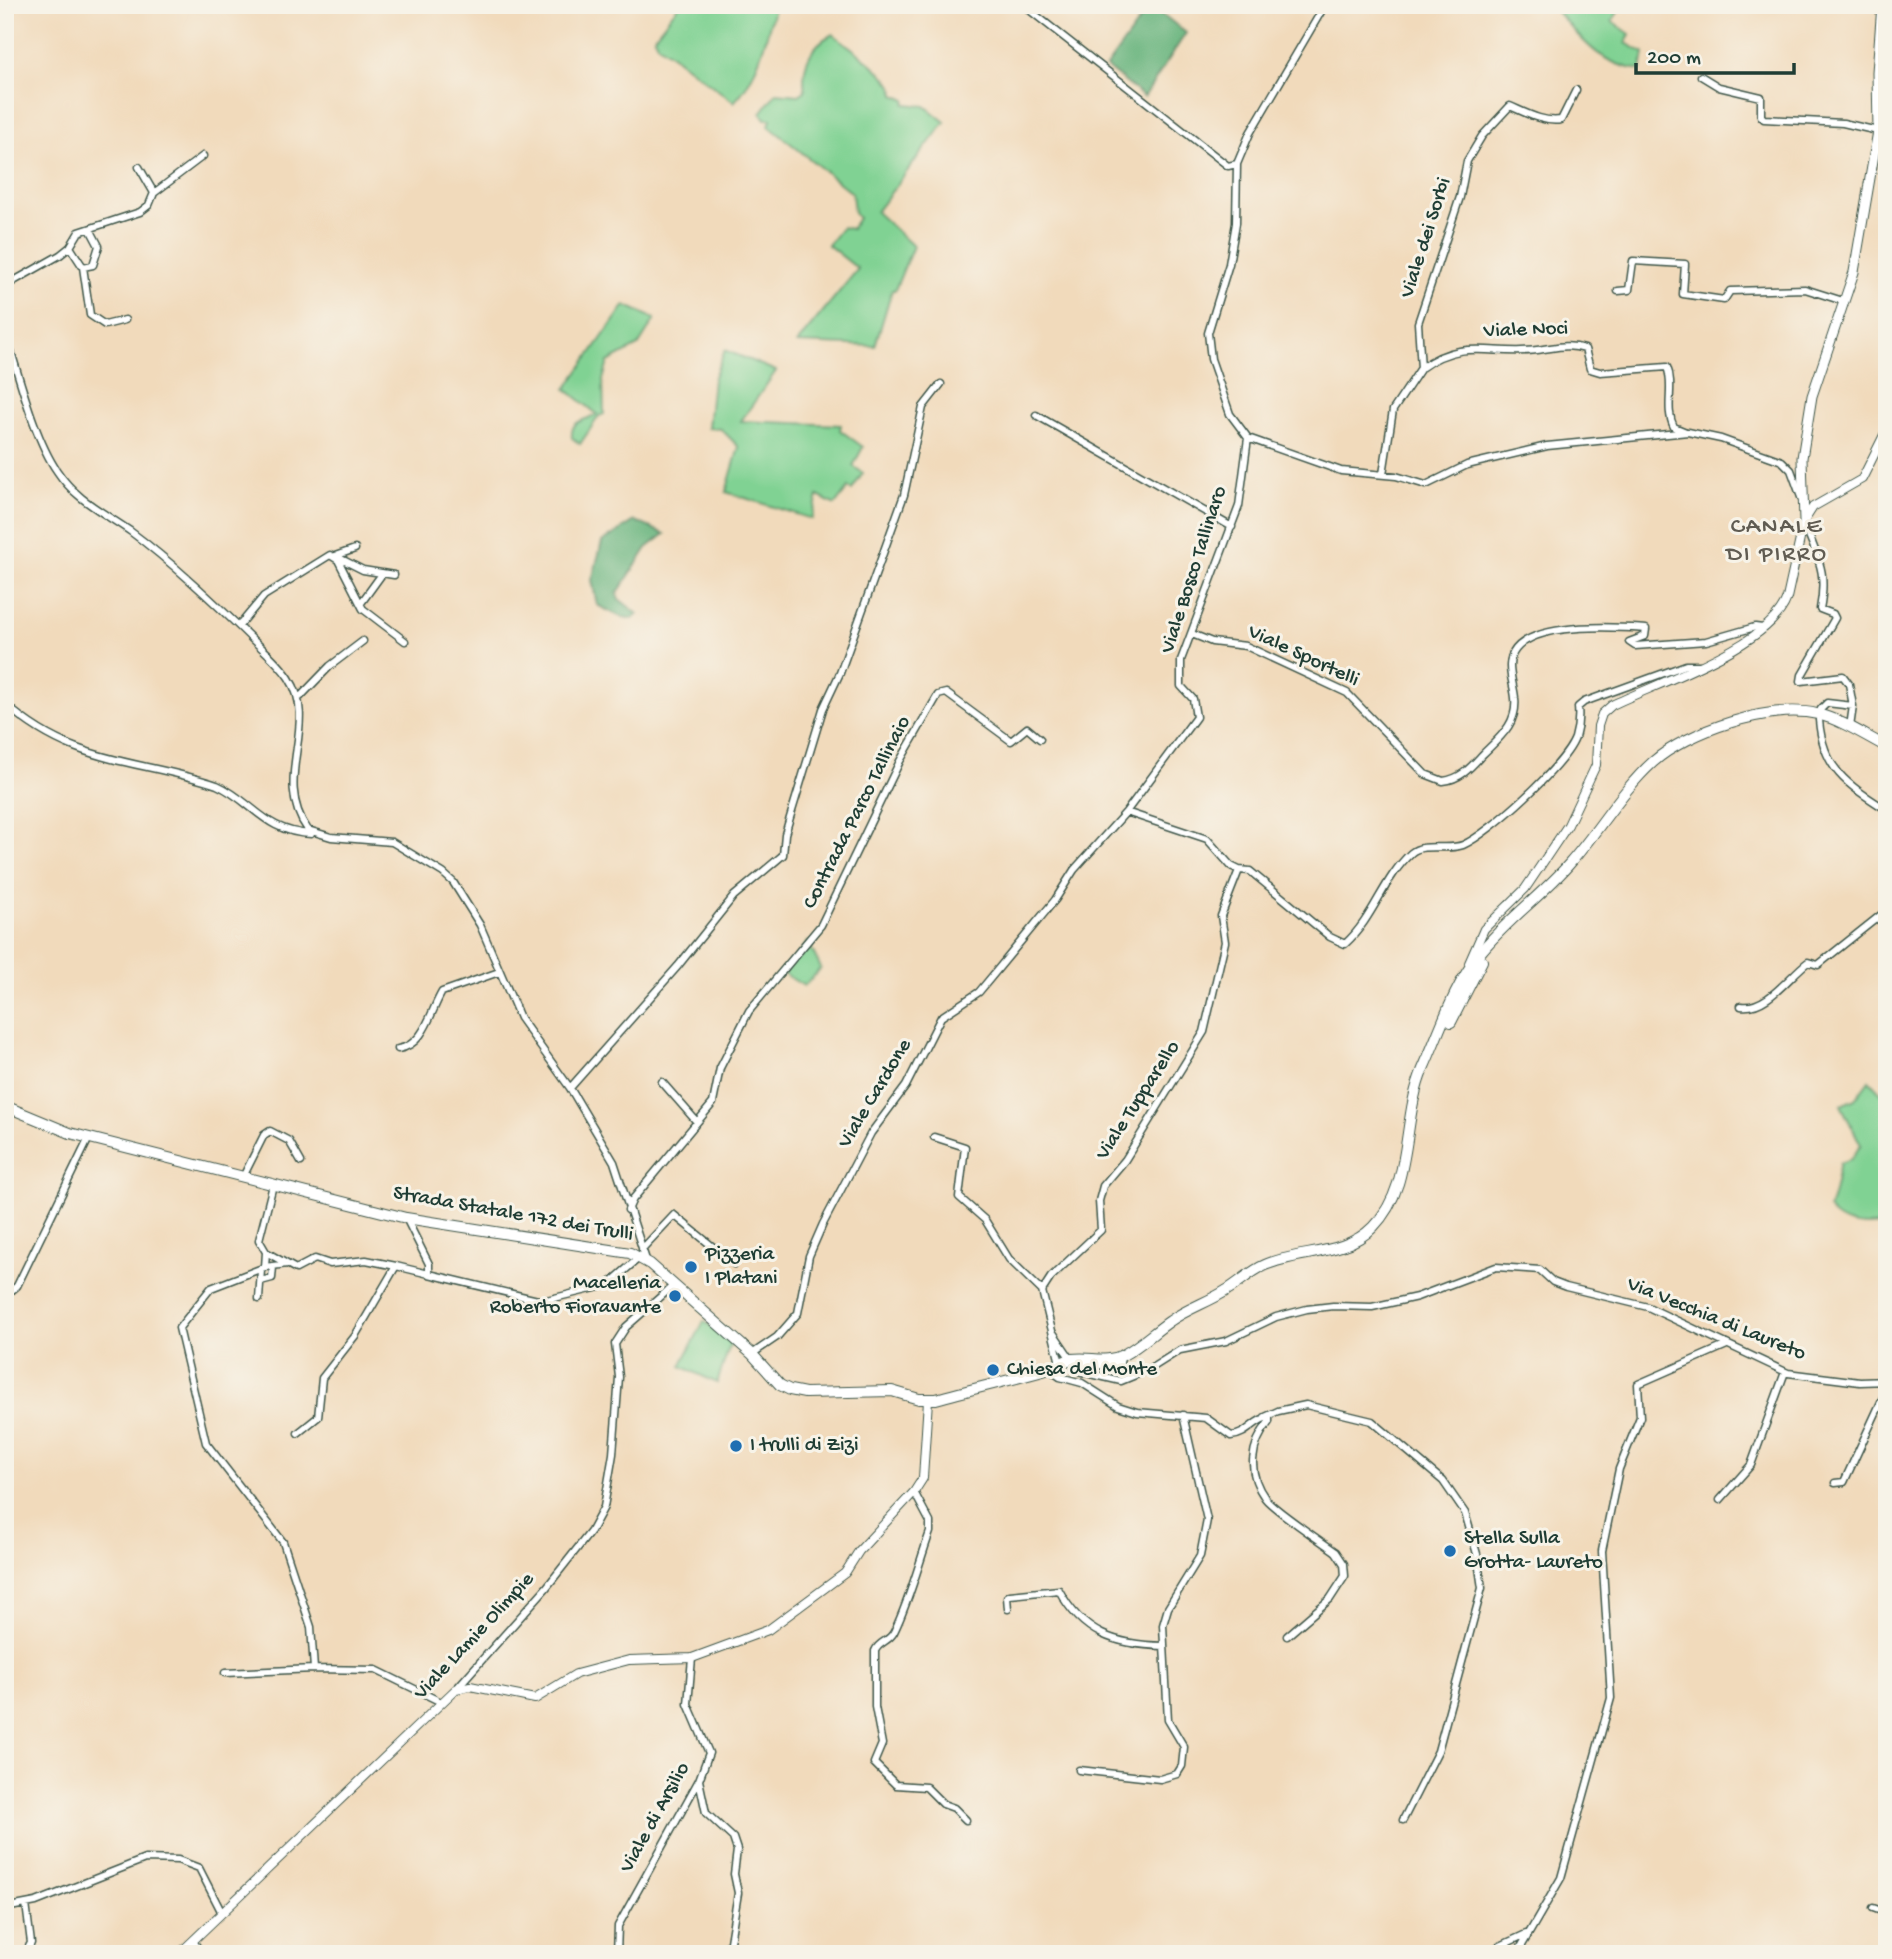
<svg xmlns="http://www.w3.org/2000/svg" width="1892" height="1959" viewBox="0 0 1892 1959" font-family="'Gochi Hand',sans-serif">
<style>
.green{fill:#80d293;stroke:#508864;stroke-width:2}
.forest{fill:#68b47d;stroke:#447858;stroke-width:2}
.lines{fill:none;stroke-linecap:round;stroke-linejoin:round}
.minor-casing{stroke:#3e5548;stroke-width:9}
.tertiary-casing{stroke:#3e5548;stroke-width:10}
.secondary-casing{stroke:#3e5548;stroke-width:11}
.primary-casing{stroke:#3e5548;stroke-width:12}
.minor{stroke:#fff;stroke-width:6}
.tertiary{stroke:#fff;stroke-width:8}
.secondary{stroke:#fff;stroke-width:9}
.primary{stroke:#fff;stroke-width:10}
.poi-dot{fill:#1f6fb2;stroke:#f7f3e8;stroke-width:2.5}
.labels{text-anchor:middle;dominant-baseline:central;stroke-width:6;stroke-linejoin:round;paint-order:stroke}
.street-label{font-size:21px;fill:#1f3d34;stroke:#f7f3e8}
.poi-label{font-size:21px;fill:#1f3d34;stroke:#f7f3e8;text-anchor:start}
.quarter-label{font-size:24px;letter-spacing:2px;fill:#605c52;stroke:#f7f3e8}
</style>
<rect width="100%" height="100%" fill="#f7f3e8"/>
<filter id="ink" filterUnits="userSpaceOnUse"><feTurbulence type="fractalNoise" baseFrequency=".0143" numOctaves="2"/><feDisplacementMap in="SourceGraphic" scale="14" xChannelSelector="R" yChannelSelector="G"/><feConvolveMatrix kernelMatrix="1 2 1 2 8 2 1 2 1" color-interpolation-filters="sRGB"/></filter>
<filter id="wash" filterUnits="userSpaceOnUse"><feTurbulence type="fractalNoise" baseFrequency=".00686" numOctaves="4" result="noise"/><feDisplacementMap in="SourceGraphic" scale="28" xChannelSelector="R" yChannelSelector="G"/><feGaussianBlur stdDeviation="1.57" result="paint"/><feColorMatrix in="noise" values="0 0 0 0 0 0 0 0 0 0 0 0 0 0 0 0 0 1.4 0 .05"/><feComposite in="paint" operator="in"/></filter>
<g filter="url(#wash)">
<rect width="100%" height="100%" fill="#f1dabb"/>
<path class="green" d="M679 5H775C766 38 758 78 734 102L657 44 654 37Z
M1551 5H1623L1612 21 1630 34 1626 43 1644 53 1641 70C1599 66 1578 35 1551 5Z
M833 34C848 46 895 77 895 95L906 100 905 104 925 106 945 122 876 212 913 246 895 290H892L875 346 797 343 858 269 828 245 842 227 851 229 858 218 854 213 852 193 769 126 771 119H765L761 113 776 93 799 95 805 91C801 66 810 45 833 34Z
M625 305 655 319 638 346 608 362 603 380 604 414 599 416 580 444 572 438C570 418 587 421 597 414L566 389Z
M725 350 776 371 741 421 841 425 840 430 863 447 853 466 863 473 852 490 848 488 835 505 818 496 812 519 726 492 739 447 721 429 708 428 713 379Z
M808 942 821 968 804 986 784 974Z
M1869 1080 1887 1099V1224C1866 1228 1842 1227 1828 1209 1836 1197 1835 1179 1840 1163L1851 1159 1861 1145 1841 1105 1855 1099Z
M704 1321 731 1342 717 1383 681 1366Z"/>
<path class="forest" d="M1151 5 1186 33 1144 97 1106 67Z
M635 521 665 534 647 548 617 594 619 599 638 614 633 619 621 617 597 605 592 580 602 542Z"/>
</g>
<g filter="url(#ink)">
<g class="lines">
<defs>
<path id="minor" d="M1023 5 1228 166 1237 164
M1701 76 1719 87 1761 97V116L1764 119 1843 123 1878 131
M1879 108 1887 109
M139 167 154 193
M70 247 83 267 93 265 99 246 90 229
M83 267 90 315 105 325 125 320
M5 286 60 255 70 247 79 232 140 212 149 205 154 193 203 156
M1618 291 1629 290 1633 261 1685 264 1683 294 1724 300 1730 291 1805 289 1843 301
M5 332C18 372 34 438 57 471 76 500 103 512 130 531 173 563 214 602 253 640 265 651 280 664 289 678 320 725 271 778 308 830L331 837 392 842 443 873 453 882 480 925 520 1018 570 1088 614 1162 646 1260
M1421 368C1463 337 1493 356 1537 350 1554 348 1567 343 1585 349L1590 369 1600 372 1667 367C1675 386 1664 408 1674 427L1686 432
M1036 415 1232 527
M1248 438 1341 471 1396 476 1426 485 1467 465 1547 446 1688 432 1721 439 1782 461 1791 470 1802 500
M1248 438 1230 414 1211 359 1208 333 1229 264 1236 223 1237 164 1250 133 1325 5
M1383 474 1393 410 1421 368 1418 323 1460 197 1467 161 1482 136 1510 106C1526 113 1544 123 1561 120L1576 90
M1804 521C1816 558 1828 567 1820 609L1833 614 1835 618 1802 675 1801 681 1843 676 1849 684 1853 706
M355 549 335 556 363 570 394 575
M361 603 382 574
M239 626 264 596 330 555 338 560 363 609 405 641
M1192 634 1212 642 1246 646 1347 693 1425 774 1443 781C1461 779 1471 767 1482 755 1499 738 1518 724 1515 698 1514 687 1510 677 1510 666 1510 619 1615 627 1646 629L1645 636 1629 642 1635 646 1706 641 1755 627 1763 628
M300 697 330 666 363 641
M5 704C75 766 135 758 217 785 253 801 264 832 311 834
M1821 709 1827 703 1853 706 1850 727
M1819 720C1823 770 1848 785 1887 810
M1126 812 1207 839 1231 866 1239 870 1250 871 1330 937 1345 944C1374 918 1383 879 1411 853 1423 842 1448 851 1463 845 1489 834 1565 765 1575 738 1578 728 1579 717 1578 707L1584 702 1686 665H1699
M1741 1006C1767 1010 1789 976 1808 962L1818 965 1887 910
M398 1049C425 1045 430 1012 442 992L499 972
M662 1082 697 1122
M570 1088 678 966 734 896 783 855 785 834 823 709 840 673 904 495 923 407 941 384
M934 1137 965 1147 959 1197 985 1220 1009 1259 1042 1291
M243 1177 264 1135 270 1131 289 1141 301 1162
M273 1185 259 1240 266 1252 265 1267 211 1288 179 1328 206 1443 283 1542 311 1627 314 1669 376 1670 441 1702
M628 1210 633 1199 713 1103 720 1068 749 1011 821 925 900 761 938 695 946 693 1011 741 1027 728 1040 739
M406 1218 429 1264V1274L542 1301 608 1285 640 1257
M642 1249 674 1215 734 1264
M287 1264 296 1269 315 1259 330 1264 366 1260 396 1266
M265 1267 287 1264 266 1252
M261 1281 272 1278 273 1267
M5 1296 17 1286 89 1138
M259 1299 261 1270
M1054 1334 1071 1359
M752 1354 777 1337 798 1313 809 1256 823 1224 871 1133 906 1086 941 1017 979 992 1055 900 1074 870 1126 812 1196 717 1193 699 1181 686V660L1239 506 1248 438
M1121 1357 1120 1363 1115 1365 1077 1366 1074 1370 1121 1381 1150 1369 1180 1350 1226 1341 1276 1317 1307 1309 1333 1306 1372 1307 1417 1297 1496 1267 1540 1270 1553 1282 1566 1287 1648 1307 1788 1373 1860 1382 1887 1381
M1060 1363 1042 1291 1051 1277 1101 1230 1099 1201 1103 1186 1125 1160 1204 1032 1225 942 1221 916 1239 870
M1049 1369 1060 1377 1082 1383 1118 1406 1137 1412 1206 1418 1231 1436C1248 1435 1254 1419 1269 1417V1422C1250 1445 1247 1473 1265 1498 1274 1510 1321 1541 1336 1552L1344 1564 1345 1576 1330 1599 1287 1636
M1265 1417 1278 1411 1306 1405 1372 1421 1443 1481 1465 1513 1477 1554 1482 1588 1438 1751 1403 1820
M298 1433 318 1417 322 1378 355 1336 396 1266 429 1274
M1835 1483 1844 1482 1887 1389
M914 1492 930 1522V1532C918 1566 910 1599 894 1632 889 1642 879 1641 875 1651V1707L882 1744 874 1763 896 1785 926 1787 943 1804 954 1808 966 1820
M1720 1500 1751 1465 1785 1372
M1008 1609 1007 1597 1010 1595 1059 1590C1082 1634 1116 1645 1164 1646
M225 1673 314 1669
M456 1689 546 1588 591 1531 604 1507 613 1454 619 1377 615 1344 626 1327 674 1285
M1079 1770 1160 1779 1177 1774 1182 1766 1184 1747 1168 1720 1163 1625 1168 1608 1200 1556 1207 1520 1183 1415
M699 1780 706 1813 733 1838 737 1850 734 1874 738 1893 728 1954
M5 1908 36 1902 145 1859 178 1860 199 1868 222 1913
M1873 1908 1887 1913
M193 1941 202 1954
M25 1954 31 1943 26 1904
M617 1954 618 1926 699 1780 709 1753 688 1704 692 1658
M1483 1954 1526 1934
M1517 1954 1561 1878 1611 1698 1602 1551 1619 1469 1640 1417 1638 1384 1727 1345"/>
<path id="tertiary" d="M1469 963 1484 929 1525 889 1568 825 1596 765 1598 726 1602 714 1612 705C1657 683 1771 646 1787 598L1804 521 1813 507 1862 479 1887 429
M179 1954 456 1689 470 1686 535 1699 576 1674 629 1660 692 1658 768 1630 845 1573 859 1551 914 1492 923 1478 928 1400"/>
<path id="secondary" d="M1804 521 1802 458 1812 396 1854 272 1878 131 1877 72 1882 5"/>
<path id="primary" d="M1451 1022 1482 961
M5 1106 70 1133 406 1218 630 1253 650 1264 752 1354 780 1385 790 1390 805 1393 892 1391 919 1399H936C972 1389 1007 1381 1043 1371 1053 1368 1062 1361 1072 1359 1090 1356 1106 1364 1123 1355 1140 1346 1154 1332 1170 1321 1188 1308 1209 1302 1227 1290 1240 1282 1251 1271 1265 1265 1300 1250 1345 1256 1373 1227 1414 1186 1401 1120 1423 1069 1440 1031 1454 986 1480 953 1507 919 1543 895 1571 862 1599 830 1622 790 1653 762 1688 731 1771 703 1817 714 1842 720 1864 735 1887 747"/>
</defs>
<use href="#minor" class="minor-casing"/>
<use href="#tertiary" class="tertiary-casing"/>
<use href="#secondary" class="secondary-casing"/>
<use href="#primary" class="primary-casing"/>
<use href="#minor" class="minor"/>
<use href="#tertiary" class="tertiary"/>
<use href="#secondary" class="secondary"/>
<use href="#primary" class="primary"/>
</g>
</g>
<g class="poi-dot">
<circle cx="691" cy="1267" r="7"/>
<circle cx="675" cy="1296" r="7"/>
<circle cx="993" cy="1370" r="7"/>
<circle cx="736" cy="1446" r="7"/>
<circle cx="1450" cy="1551" r="7"/>
</g>
<g class="labels">
<g class="street-label">
<text transform="translate(1427 238) rotate(-72)">Viale dei Sorbi</text>
<text transform="translate(1526 331) rotate(-2)">Viale Noci</text>
<text transform="translate(1195 570) rotate(-72)">Viale Bosco Tallinaro</text>
<text transform="translate(1303 657) rotate(25)">Viale Sportelli</text>
<text transform="translate(858 813) rotate(-63)">Contrada Parco Tallinaio</text>
<text transform="translate(876 1094) rotate(-59)">Viale Cardone</text>
<text transform="translate(1139 1101) rotate(-57)">Viale Tupparello</text>
<text transform="translate(513 1215) rotate(10)">Strada Statale 172 dei Trulli</text>
<text transform="translate(1716 1320) rotate(22)">Via Vecchia di Laureto</text>
<text transform="translate(475 1637) rotate(-47)">Viale Lamie Olimpie</text>
<text transform="translate(656 1818) rotate(-61)">Viale di Arsilio</text>
</g>
<g class="poi-label">
<text x="705" y="1255">Pizzeria<tspan x="705" dy="24">I Platani</tspan></text>
<text x="661" y="1284" text-anchor="end">Macelleria<tspan x="661" dy="24">Roberto Fioravante</tspan></text>
<text x="1007" y="1370">Chiesa del Monte</text>
<text x="750" y="1446">I trulli di Zizi</text>
<text x="1464" y="1539">Stella Sulla<tspan x="1464" dy="24">Grotta- Laureto</tspan></text>
</g>
<g class="quarter-label">
<text x="1777" y="527">CANALE<tspan x="1777" dy="28">DI PIRRO</tspan></text>
</g>
</g>
<rect width="1892" height="1959" fill="none" stroke="#f7f3e8" stroke-width="28"/>
<path d="M1636 63v10h158v-10" fill="none" stroke="#1f3d34" stroke-width="3.5"/>
<text x="1647" y="63" font-size="21" fill="#1f3d34" stroke="#f7f3e8" stroke-width="5" paint-order="stroke">200 m</text>
</svg>
